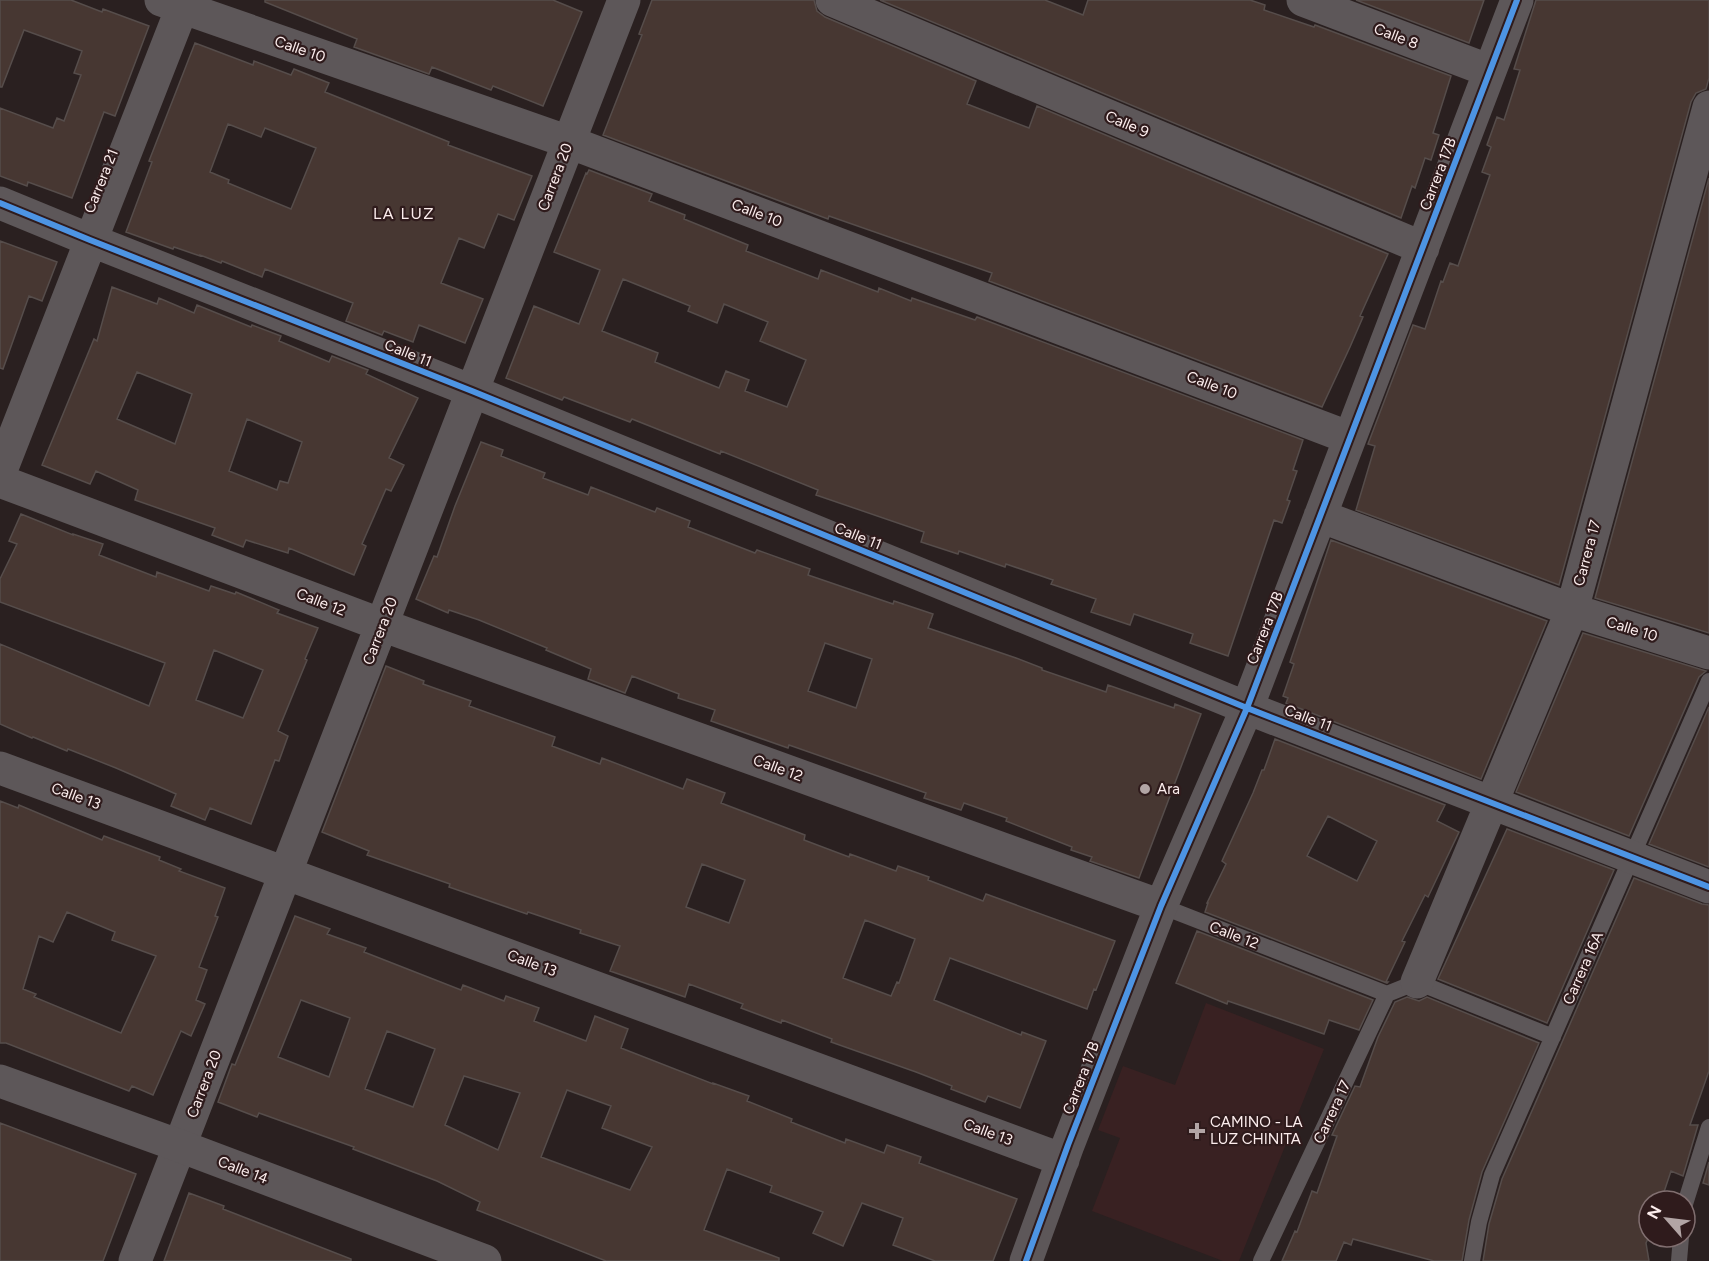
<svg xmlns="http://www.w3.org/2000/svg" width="1709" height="1261" viewBox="0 0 1709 1261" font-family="Figtree,sans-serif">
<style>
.built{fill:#392122}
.building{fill:#473732;stroke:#564d4b;stroke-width:1.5;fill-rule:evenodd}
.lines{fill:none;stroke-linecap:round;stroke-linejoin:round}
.service{stroke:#5d5759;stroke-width:16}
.minor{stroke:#5d5759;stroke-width:33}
.tertiary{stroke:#5d5759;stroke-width:33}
.cycleway-casing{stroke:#2f1b1c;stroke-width:10}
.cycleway{stroke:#4d94e3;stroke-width:6}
.poi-dot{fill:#b2a5a5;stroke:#2f1b1c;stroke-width:2}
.labels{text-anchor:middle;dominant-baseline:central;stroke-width:4.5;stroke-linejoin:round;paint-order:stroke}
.street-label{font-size:15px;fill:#fceded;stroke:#2f1b1c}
.poi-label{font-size:15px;fill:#fceded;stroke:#2f1b1c;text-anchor:start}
.neighbourhood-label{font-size:16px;letter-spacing:1.5px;fill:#fceded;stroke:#2f1b1c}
</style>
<rect width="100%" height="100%" fill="#2a2020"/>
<path class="built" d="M1206 1003 1324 1049 1239 1261H1223L1092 1211 1120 1138 1098 1130 1123 1066 1175 1085Z"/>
<path class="building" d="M0 0H71L102 12 103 9 149 26 115 116 104 112 72 198 28 182 27 186 0 176V108L53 128 57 118 64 121 81 75 74 73 82 51 24 30 2 87H0Z
M265 0H553L582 12 543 106 493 86 491 90 432 67 429 74 354 47 357 39 265 2Z
M652 0H814L817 11 825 17 976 81 967 104 1029 128 1037 106 1388 254 1360 316 1363 317 1350 347 1322 407 989 281 992 273 829 216 828 219 603 135 642 35 639 34Z
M880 0H1045L1083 15 1088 0H1250L1265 5 1264 10 1314 27 1315 25 1451 76 1433 133 1439 135 1431 160 1425 158 1415 188 1412 186 1401 218Z
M1356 0H1484L1469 43Z
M1536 0H1709V78L1706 89 1696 93 1691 102 1559 585 1356 510 1375 446 1368 444 1413 325 1425 329 1441 281 1443 282 1450 263 1458 266 1490 175 1482 172 1491 147 1487 145 1497 117 1504 120 1520 70 1514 69Z
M195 43 253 65 254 61 291 75 294 69 329 83 325 92 449 142 448 145 532 176 514 220 498 214 484 248 459 238 441 283 483 299 465 343 419 325 413 342 384 331 382 335 346 321 353 303 265 269 262 277 222 261 221 263 200 255V256L174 247 173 249 126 232 152 162 149 161ZM228 124 261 137 265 128 316 148 291 209 228 183 229 180 210 172Z
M589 170 652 194 649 201 685 215 684 219 748 245 746 251 818 279 821 270 878 292 879 288 911 301 912 298 975 320 977 317 1303 440 1293 470 1297 471 1287 500 1290 501 1282 523 1274 520 1228 656 1190 643 1193 634 1134 614 1130 625 1091 612 1096 599 1051 584 1053 580 1006 564 1005 567 959 551 958 554 921 542 924 532 816 495 818 490 721 451 720 454 632 419 630 422 564 397 562 400 506 378 534 306 579 324 600 270 554 252 586 173 587 174ZM623 279 690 306 688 311 717 323 724 304 768 322 760 341 806 360 787 407 745 391 749 380 726 371 719 388 655 362 658 353 602 331Z
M1709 178V633L1595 598Z
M0 241 57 262 42 301 29 296 3 369 0 368Z
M112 287 157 304 159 298 194 313 197 305 251 327 252 325 281 336 279 341 329 362 332 356 368 370 366 374 418 398 389 458 404 465 391 491 386 489 362 544 366 546 354 575 289 548 288 553 246 540 243 547 212 535 215 528 135 500 138 490 96 471 90 484 42 465 94 339 97 341ZM137 372 192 394 175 444 117 419ZM247 419 302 442 288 483 280 481 277 490 229 471Z
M481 442 503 450 501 456 545 473 543 478 588 495 591 487 655 512 657 508 690 521 688 527 755 553 757 550 810 569 808 575 893 604 894 601 933 614 928 628 1016 658 1042 668V670L1106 692 1108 685 1174 708 1175 704 1201 714 1139 878 1090 861 1092 857 1071 850 1072 847 1006 821 1007 818 964 803 961 810 924 798 926 793 789 745 788 748 711 721 715 710 678 698 679 694 632 676 625 693 604 685 588 679 591 669 546 650 547 648 479 620 449 610 448 613 416 599 434 556 437 557 455 506ZM825 643 872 659 856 708 808 691Z
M21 514 73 535V534L103 544 99 555 156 577 157 572 209 591 211 586 235 594 236 592 279 610 277 613 318 628 305 659 307 660 278 731 288 736 279 761 275 760 251 824 210 808 205 820 171 806 176 794 116 768 68 749 67 751 33 737 32 738 0 724V644L149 706 165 663 0 602V579L17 544 9 541ZM214 650 263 670 243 718 196 700Z
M1331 540 1547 621 1481 779 1286 703 1288 698 1283 696 1294 664 1290 662Z
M1583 633 1706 671 1699 677 1629 836 1516 792Z
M386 666 424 681 423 684 471 701 469 706 555 737 552 746 600 764 602 758 683 789 687 779 725 793 721 803 805 835 804 840 849 857 850 854 896 871 898 866 929 877 928 880 983 901 986 894 1115 941 1096 990 1094 989 1087 1009 950 958 934 1000 1021 1035 1022 1032 1046 1041 1020 1108 988 1096 985 1102 951 1089 952 1086 916 1072 831 1042 832 1039 782 1020 781 1023 741 1008 743 1004 689 984 685 997 610 971 620 946 580 933 581 930 528 912 527 914 449 887 450 884 367 855 369 851 322 832ZM702 864 745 880 729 923 686 907ZM865 920 915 939 899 983 897 982 891 996 843 978Z
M1709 707V867L1649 844Z
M1275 739 1445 805 1437 821 1459 832 1428 897 1425 895 1402 941 1405 942 1386 982H1388L1387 983 1205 912 1208 903H1207L1226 864 1222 861 1253 793 1262 770H1264ZM1328 816 1377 841 1357 881 1307 856Z
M0 801 18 808 19 805 102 840 104 836 160 857 159 860 181 869 179 871 225 888 215 916 218 917 199 967 207 970 196 1000 205 1004 191 1036 181 1031 153 1095 132 1086 129 1091 6 1043H0ZM67 912 115 932 112 940 156 956 121 1033 34 997 36 994 23 989 39 936 53 942Z
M1507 829 1614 870 1547 1023 1438 979Z
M1634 878 1702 904 1709 905V1071L1690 1125H1698L1683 1176 1671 1171 1661 1201H1649V1236L1646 1243 1649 1261H1483L1489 1224 1502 1179Z
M295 916 330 929 327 934 366 948 364 952 461 990 463 985 504 1001 506 996 539 1008 534 1021 586 1041 595 1016 628 1029 621 1048 713 1084V1083L749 1096 747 1101 792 1119 791 1122 845 1143 846 1139 884 1153 887 1145 921 1157 919 1163 1017 1199 993 1261H935L893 1245 903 1218 862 1203 843 1246 813 1233 823 1212 770 1192 772 1186 727 1169 704 1230 779 1258V1261H606L477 1210 480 1202 437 1181 353 1149 354 1147 259 1113 257 1117 218 1102 232 1064 235 1065ZM301 1000 350 1018 329 1077 278 1057ZM387 1031 435 1049 413 1107 365 1089ZM464 1076 520 1093 498 1150 445 1125ZM567 1090 611 1106 602 1128 652 1147 630 1190 541 1157Z
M1197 931 1373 1000 1359 1030 1329 1020 1324 1034 1228 1001 1227 1004 1176 983Z
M1407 997 1419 1001 1427 997 1539 1043 1482 1172 1469 1220 1462 1261H1434L1353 1239 1351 1245 1344 1242 1336 1261H1282L1295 1231 1297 1232 1312 1191 1317 1193 1337 1136 1332 1135 1355 1086 1360 1087 1378 1037 1395 1002Z
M0 1123 136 1174 103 1261H0Z
M1709 1162V1185L1703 1183Z
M189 1193 224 1206 223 1209 351 1259V1261H164Z"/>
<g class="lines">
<path class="service" d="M1161 906 1387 994 1417 982 1553 1037
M1685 1204 1709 1127
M1261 1261 1387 994
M1472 1261 1479 1222 1492 1175 1709 681
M1679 1261 1681 1237"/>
<path class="minor" d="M161 0 569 142 1350 438
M832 0 1423 248
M1303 0 1490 71
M0 203 90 240 472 391 1247 708 1709 887
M0 473 185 0
M0 481 382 625 1161 906
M1320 516 1572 610 1709 653
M0 768 1063 1160
M1417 982 1572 610 1709 107
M135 1261 624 0
M1026 1261 1068 1145 1161 906 1247 708 1517 0"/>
<path class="tertiary" d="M0 1081 180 1146 485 1261"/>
<defs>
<path id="cycleway" d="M0 203 90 240 472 391 1247 708 1709 887
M1026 1261 1068 1145 1161 906 1247 708 1517 0"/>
</defs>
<use href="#cycleway" class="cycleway-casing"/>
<use href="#cycleway" class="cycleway"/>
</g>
<g class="poi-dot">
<circle cx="1145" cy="789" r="6"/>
<path d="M1194 1122h6v6h6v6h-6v6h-6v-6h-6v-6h6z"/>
</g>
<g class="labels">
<g class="street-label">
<text transform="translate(1396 36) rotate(21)">Calle 8</text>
<text transform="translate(300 49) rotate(19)">Calle 10</text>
<text transform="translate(1127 124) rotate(23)">Calle 9</text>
<text transform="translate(1438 174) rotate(-69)">Carrera 17B</text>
<text transform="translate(555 177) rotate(-69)">Carrera 20</text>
<text transform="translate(101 181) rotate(-68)">Carrera 21</text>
<text transform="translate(757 213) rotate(21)">Calle 10</text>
<text transform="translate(408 353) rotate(22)">Calle 11</text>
<text transform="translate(1212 385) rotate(21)">Calle 10</text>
<text transform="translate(858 536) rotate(22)">Calle 11</text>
<text transform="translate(1587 553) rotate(-75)">Carrera 17</text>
<text transform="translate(321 602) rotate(21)">Calle 12</text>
<text transform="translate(1265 628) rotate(-69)">Carrera 17B</text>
<text transform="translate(1632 629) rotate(17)">Calle 10</text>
<text transform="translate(380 631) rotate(-69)">Carrera 20</text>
<text transform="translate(1308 718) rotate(21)">Calle 11</text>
<text transform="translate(778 768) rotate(20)">Calle 12</text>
<text transform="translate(76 796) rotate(20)">Calle 13</text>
<text transform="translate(1234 935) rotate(21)">Calle 12</text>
<text transform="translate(532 963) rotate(20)">Calle 13</text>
<text transform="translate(1583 968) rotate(-66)">Carrera 16A</text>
<text transform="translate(1081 1078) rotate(-69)">Carrera 17B</text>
<text transform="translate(204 1084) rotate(-69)">Carrera 20</text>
<text transform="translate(1332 1112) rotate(-65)">Carrera 17</text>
<text transform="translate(988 1132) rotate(20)">Calle 13</text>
<text transform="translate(243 1170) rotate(21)">Calle 14</text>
</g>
<g class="poi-label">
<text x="1157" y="789">Ara</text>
<text x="1210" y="1122">CAMINO - LA<tspan x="1210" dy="17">LUZ CHINITA</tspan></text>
</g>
<g class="neighbourhood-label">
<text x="404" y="213">LA LUZ</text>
</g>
</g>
<g transform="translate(1667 1219) rotate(298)"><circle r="28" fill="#2f1b1c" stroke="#816f70" stroke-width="1.5"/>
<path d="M0-4.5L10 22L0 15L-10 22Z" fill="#b2a5a5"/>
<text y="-9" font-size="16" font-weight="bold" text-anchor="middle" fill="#fceded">N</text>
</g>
</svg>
